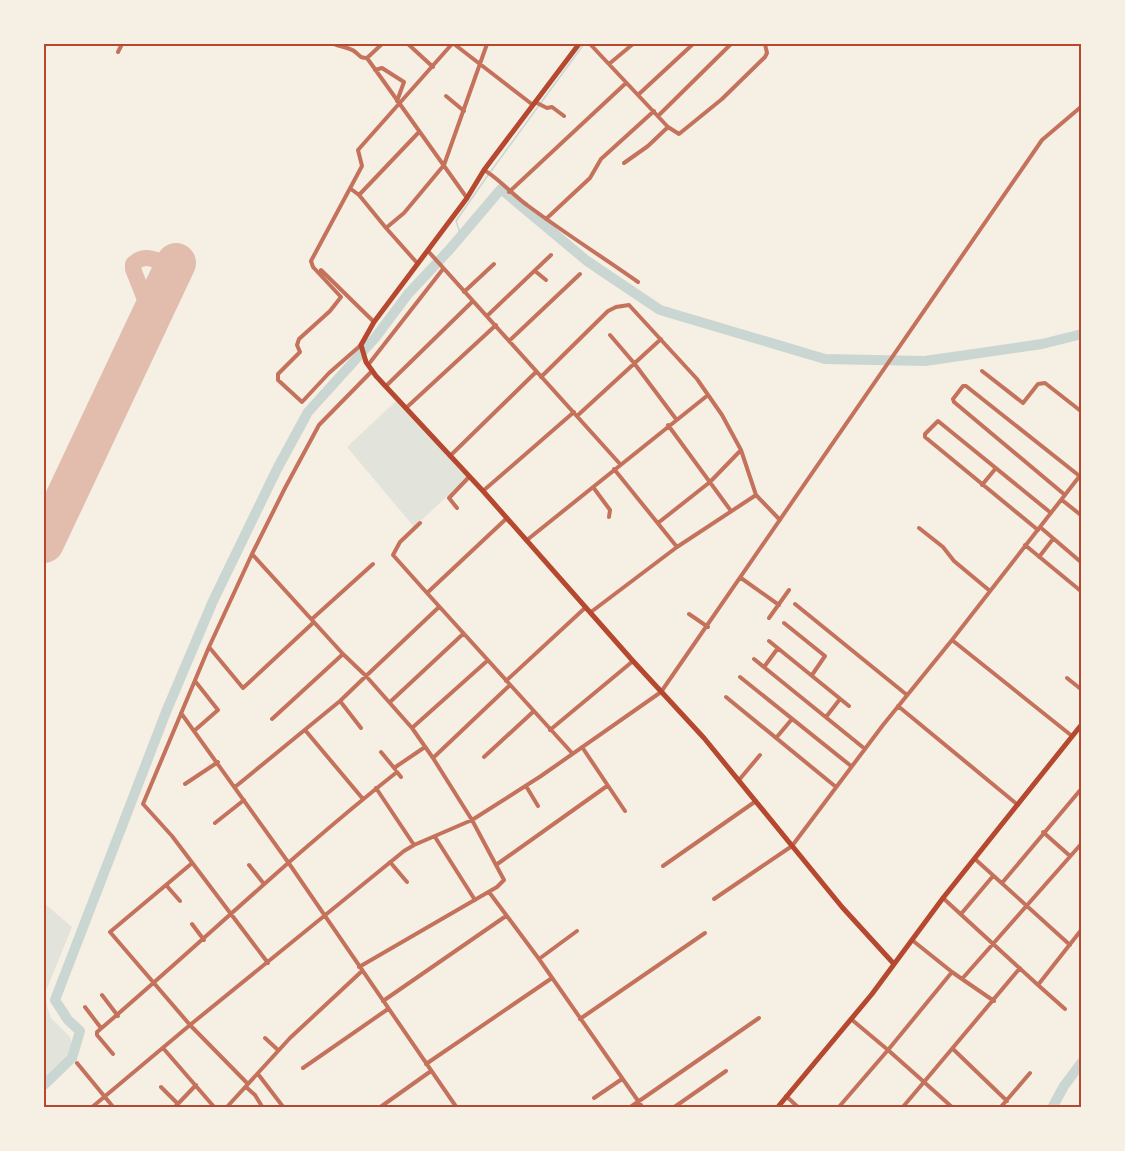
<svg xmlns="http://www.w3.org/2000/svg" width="1125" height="1151" viewBox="0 0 1125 1151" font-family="'DM Sans',sans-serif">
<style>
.green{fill:#e2e4dc}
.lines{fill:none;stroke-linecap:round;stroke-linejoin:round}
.stream{stroke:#c9d6d2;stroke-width:1.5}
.river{stroke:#c9d6d2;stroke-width:10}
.taxiway{stroke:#e2bdae;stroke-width:16}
.runway{stroke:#e2bdae;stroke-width:40}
.minor{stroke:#c5725c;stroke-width:4}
.secondary{stroke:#b5482f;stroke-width:5}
.neatline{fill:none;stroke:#b5482f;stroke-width:2}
</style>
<rect width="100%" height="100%" fill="#f6efe4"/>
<path class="green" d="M397 400 467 478 414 527 347 447Z
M44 903 72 927 46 991 47 1006 51 1018 70 1037 74 1048 72 1057 44 1083Z"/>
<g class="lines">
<path class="stream" d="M491 171 584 44
M461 236 456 221 488 175"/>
<path class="river" d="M44 1085 72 1058 80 1031 68 1020 55 1000 166 712 213 601 277 469 308 412 375 338 408 294 450 249 501 189 587 261 660 310 825 359 925 361 1042 344 1082 334
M1052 1108 1064 1086 1082 1062"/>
<path class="taxiway" d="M145 329 148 307 133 269V264C153 245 184 276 167 298 164 301 159 304 156 307"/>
<path class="runway" d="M44 543 176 263"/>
<path class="minor" d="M334 44C340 47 348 47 354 51 360 55 359 58 367 58L467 198
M408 44 433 67
M454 44 533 105
M590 44 668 127 679 134 722 99 765 57 767 53 765 44
M118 52 122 44
M367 58 382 44
M609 64 633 44
M375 70 382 68 404 82 397 101
M639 94 692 45
M446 96 464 111
M535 102 547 108 552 107 564 116
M658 116 731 44
M624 163 648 146 668 127
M484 170C497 177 513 195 527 205 563 232 601 256 638 282
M351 189 359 195 386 228
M509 192 626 83
M359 195 419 132
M546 219 590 178 601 159 654 111
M428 251 620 464
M418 264 386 228 404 213 444 165 487 44
M321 270 374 322
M535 271 546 280
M464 292 494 264
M487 316 551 255
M610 335 634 363 676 419
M509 341 580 274
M361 345 329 373 302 402 278 380V374L300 352 297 345 299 339 330 311 341 297 313 267 311 261 362 166 358 150 452 44
M368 365 443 269
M982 371 1023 403 1038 384 1045 383 1082 412
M541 377 608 311 616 307 629 305 697 379 722 415 741 450 756 495 677 547 591 612
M386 386 473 301
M406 408 496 325
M577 416 661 339
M668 425 731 511
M450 456 536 372
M614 469 677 547
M982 485 996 468
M593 487 610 510 609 517
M483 491 574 412
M756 495 780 520
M1065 495 954 402 953 399 963 386H966L1082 478
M1062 500 1082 516
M457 508 449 498 469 477
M507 518 427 593 572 753
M420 523 400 542 393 555 427 593
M658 523 710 482 741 450
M1040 527 1082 563
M919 528 943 547 954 561 990 591
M1038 530 925 437V434L938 421 1051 513
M527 540 708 395
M1025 545 1082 592
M252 554 343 654 272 719
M1039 557 1053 539
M741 578 779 605
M795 604 907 695
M689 614 708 627
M769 618 789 590
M312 619 373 564
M784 623 825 656 812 675
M952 640 1072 736
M769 641 849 706
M209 647 243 688 314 622
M343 654 366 676 439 607
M754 659 865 749
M764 667 778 648
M740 677 851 766
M1067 678 1082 690
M506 681 586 607
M726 697 836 787
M340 701 361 728
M390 702 463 634
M898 706 1018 805
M181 713 288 862 457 1108
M826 717 840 699
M412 728 487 661
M305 730 363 799
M550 730 633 661
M194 731 218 710 195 681
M776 738 792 719
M582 747 625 811
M381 752 395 769
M484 757 534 711
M433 758 510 685
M394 768 425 747
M739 780 760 755
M185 784 218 762
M526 786 538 806
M235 787 340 701 366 676 412 728 433 758 472 820 504 880 497 887 359 967
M376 788 414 845
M215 823 244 800
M1043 832 1070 856
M435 837 475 900
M975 859 1070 945
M390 862 407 882
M249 865 264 884
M496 865 607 786
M663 866 756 801
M1002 883 1082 788
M166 885 180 901
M489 892 539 959 643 1108
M943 898 1038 985
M714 899 792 846 883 725 952 640 1082 473
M961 914 993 876
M192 924 204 940
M912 940 952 972
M539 959 577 931
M268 963 172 836 143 804 209 647 252 554 285 488 319 425 372 371
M962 979 994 1001
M102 995 118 1016
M383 1001 506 916
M85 1007 101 1028
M1065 1009 1038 985 1082 929
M580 1019 705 933
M851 1019 888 1050 952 972 962 979 1082 843
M265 1038 278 1050
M163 1048 215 1108
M953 1049 1007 1101
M113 1054 97 1035V1032C198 946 293 854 397 772L401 777
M77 1063 114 1108
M426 1064 552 978
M303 1068 388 1009
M258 1074 284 1108
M248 1084 190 1025 404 851 414 845 472 820 541 776 661 692 1042 140 1082 106
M161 1087 178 1104
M246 1087 255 1095 263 1108
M786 1096 799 1108
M594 1098 622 1079
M91 1108 190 1025 110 932 191 864
M174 1108 196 1085
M226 1108 290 1038 362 971
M379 1108 431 1071
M629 1108 759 1018
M673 1108 726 1071
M838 1108 888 1050 924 1082 902 1108
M953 1108 924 1082 1020 968
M1000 1108 1030 1073"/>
<path class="secondary" d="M579 44 484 170 467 198 374 322 361 345 366 362 376 376 483 491 633 661 704 738 842 907 894 964
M777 1108 872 994 943 898 1082 724"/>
</g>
<rect width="1125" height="1151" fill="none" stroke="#f6efe4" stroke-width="90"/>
<rect x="45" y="45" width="1035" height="1061" class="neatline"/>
</svg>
